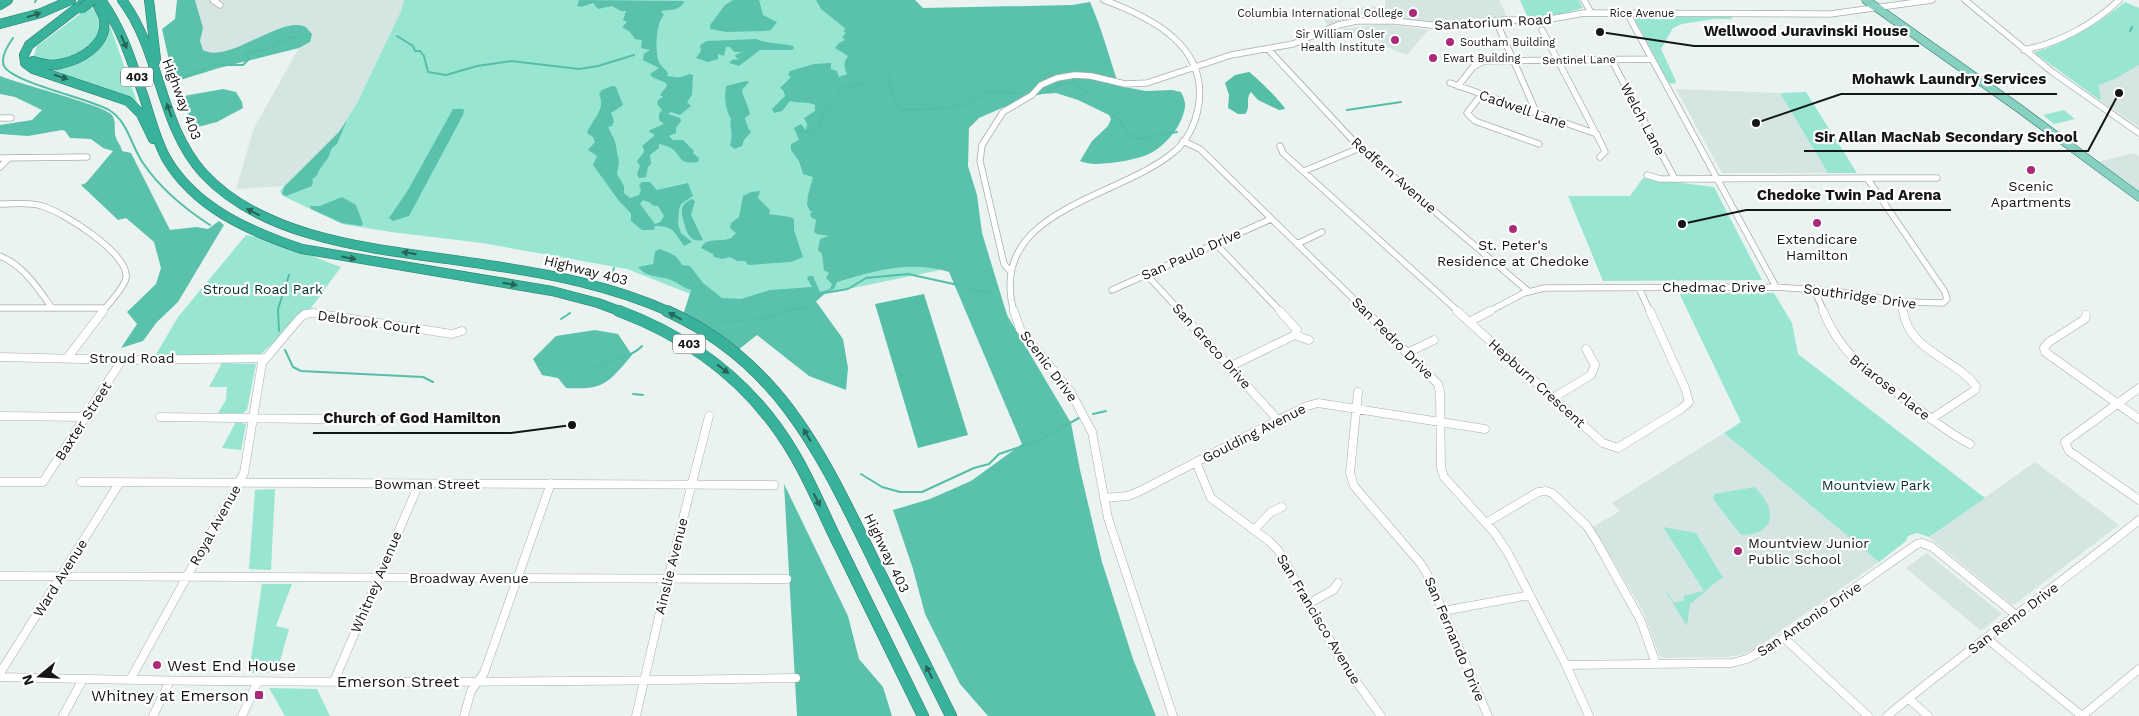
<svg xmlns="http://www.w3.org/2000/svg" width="2139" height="716" viewBox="0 0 2139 716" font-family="'Work Sans',sans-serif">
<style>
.built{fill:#d5e5e1}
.green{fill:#98e6d2}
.forest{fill:#5ac2ac;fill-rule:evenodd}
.water{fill:#55bea7}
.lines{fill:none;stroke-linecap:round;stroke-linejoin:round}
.stream{stroke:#55bea7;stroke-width:2}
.minor-far1-casing{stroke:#a7afad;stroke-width:7}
.minor-casing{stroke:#a7afad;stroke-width:9}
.major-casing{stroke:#2b7c6c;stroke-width:9}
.highway-far1-casing{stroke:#2b7c6c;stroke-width:10}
.highway-casing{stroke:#2b7c6c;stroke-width:12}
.minor-far1{stroke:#fff;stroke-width:5.5}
.minor{stroke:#fff;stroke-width:8}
.major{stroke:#88d1c2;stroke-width:8}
.highway-far1{stroke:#38b29a;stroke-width:9}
.highway{stroke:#38b29a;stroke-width:11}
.highway-bridge-casing{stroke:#2b7c6c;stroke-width:10;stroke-linecap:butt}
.highway-bridge{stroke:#38b29a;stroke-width:9}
.oneway{fill:#266458}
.poi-dot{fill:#aa2a78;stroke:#fff;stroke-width:2}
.labels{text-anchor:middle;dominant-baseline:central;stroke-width:4.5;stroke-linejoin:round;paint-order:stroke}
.far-poi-label{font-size:11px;fill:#141716;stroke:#fff;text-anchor:end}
.far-street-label{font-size:11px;fill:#141716;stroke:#fff}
.shield{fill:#fff;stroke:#5a5d5c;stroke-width:1}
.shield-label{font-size:12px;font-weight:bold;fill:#141716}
.street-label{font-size:14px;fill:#141716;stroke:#fff}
.poi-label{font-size:14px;fill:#141716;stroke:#fff}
.park-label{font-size:14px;fill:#003128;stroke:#fff}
.near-poi-label{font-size:16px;fill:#141716;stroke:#fff;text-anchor:start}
.near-street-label{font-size:16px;fill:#141716;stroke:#fff}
.leader{fill:none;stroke:#141716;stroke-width:2}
.callout-dot{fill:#141716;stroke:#fff;stroke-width:2}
.callout-label{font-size:15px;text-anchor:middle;font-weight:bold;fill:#141716;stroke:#fff;stroke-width:4.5;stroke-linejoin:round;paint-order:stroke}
</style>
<rect width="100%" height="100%" fill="#eaf3f0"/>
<path class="built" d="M195 0H404L401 11 357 103 339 132 284 186 236 189 254 128 299 48 310 42 257 40 226 51 210 54 203 50 200 41 203 28Z
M1385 0H1499L1507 17 1434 23 1379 17 1341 20 1328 26 1318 10 1386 6Z
M1383 24H1384L1428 30 1407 55 1341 29Z
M2139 64V127L2101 101 2099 85 2115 79Z
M1676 89 1780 93 1828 173H1722Z
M2134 153 2139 157V192L2098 162Z
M1724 433 1879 562 1755 649 1742 655 1725 657 1663 658 1659 655 1644 613 1593 527 1620 511 1612 503Z
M2035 462 2119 525 2015 604H2011L1929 537Z
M1927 553 2002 614 1981 631 1906 568Z"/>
<path class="green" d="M404 0H855L955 267 736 312 627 269 482 243 391 232 342 224 283 196 280 191 284 186 339 132 357 103 401 11Z
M1520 0H1579L1583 8 1544 19 1528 18Z
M2125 2 2139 8V65L2115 79 2099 85 2101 101 2036 54 2035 52C2068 42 2098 24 2125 2Z
M91 6 98 16 102 32 85 52 51 63 33 58 37 46Z
M1636 16 1731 17 1732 19H1714L1682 24 1673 28 1661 49 1675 79 1676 82 1673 84 1669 83 1635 20Z
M110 26 137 102 39 67 68 64 105 39Z
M1806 92 1857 173H1828L1780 93Z
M2064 110 2075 119 2054 124 2043 115Z
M1643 178 1714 187 1762 280 1603 281 1568 196H1630Z
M246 235C279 240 309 256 341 267L311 308 261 354 155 356 178 317Z
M1679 293H1774L1792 323 1798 354 1985 498 1929 537 1917 533 1908 536 1906 541 1879 562 1724 433 1741 422Z
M222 363 256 364 247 410 243 413H218L226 400 227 387H209Z
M236 422 246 424 241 450 222 448Z
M1755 487C1777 510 1777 534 1741 535L1713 499 1714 494Z
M275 489 271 570 249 569 255 490Z
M1663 527 1696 533 1723 578C1717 579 1698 599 1690 604L1687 626 1666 592H1667L1674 603 1685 600 1683 596 1704 591Z
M262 584H292L276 626 289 629 277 672 249 673Z
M269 688 317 689 330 716H285Z"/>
<path class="forest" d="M177 0H195L203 28 200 41 203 50C228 64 278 18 303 26 307 27 309 31 312 34L310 42 299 48 219 68 174 82 162 29 175 19Z
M579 0 683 1 684 3C677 12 669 9 661 11L664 15C656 22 654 55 660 64 662 67 666 70 668 73L667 76C677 77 679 79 689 74L693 75 692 95 687 102 691 106 680 115 671 112 668 114 680 118 681 121 676 128V133L669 136 673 140H683L694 151 693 153 699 158 698 162C677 165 682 155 671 148 668 146 663 145 659 144V148L650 155 651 164 648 167 646 177 639 178 637 174 640 166 637 161 644 152V149L642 146 654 136V134L649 132 650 130 664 124 659 120V114L662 110 657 104 658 100 663 97 660 95 667 86 666 83 652 77 650 74 659 68 643 60 644 54 650 50 641 48 642 40 635 39 630 32 622 27 627 22 623 20 626 11H621L612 6 598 9 593 3 581 7 577 6Z
M733 0H759L763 15 777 22 771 30 765 31 726 32 710 29V25L725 5Z
M816 0H915L923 8 1072 5 1090 2C1102 29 1109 57 1119 86L1146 91 1172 90 1181 92C1183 96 1186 103 1185 107 1182 128 1161 152 1141 157 1131 160 1120 162 1110 163 1099 164 1090 165 1080 161L1092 141 1108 126 1111 119 1109 115 1078 100 1056 93 1043 94 1027 97 979 118 969 128 968 166 977 195 982 233 1007 315 1071 423 1080 470 1102 562 1133 659 1156 716H988L960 684 925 614 913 569 893 510 930 499 971 481 1022 444 949 272C911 260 874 271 837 282L834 289 823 293 815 300 843 339 848 368 846 390 809 376 757 335 738 350 683 315 691 290C683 288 676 281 668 279 657 276 646 277 638 267L653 264 655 252 659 249C671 253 676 254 682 265L690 266 703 283 722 298 741 299 770 290 812 287 807 278 809 276H813L820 292 830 289 832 284 826 278 829 273 824 270 822 254 818 250 820 239 829 236 817 234 814 232 816 220 811 217 810 213 813 212 810 211 807 205 808 195 813 177 803 174 799 161 791 150V144L799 140 794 128 801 124 806 130 807 124 804 118 815 111V105C806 101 799 104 790 101L782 111 774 113 772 109 785 96 783 90 780 88 791 77 788 75 790 71 814 64 831 63V69L837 71 839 77 847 74C844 66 843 63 848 56L835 48 839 43 845 40 842 37 846 33 843 31 846 29 821 9Z
M756 39C767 44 781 43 793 46L794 49 790 50H760L739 66 729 63 732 60 740 59 736 58 735 55 742 52H734L730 47H726L724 56 718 54V59L708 62 696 58 701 51 700 45 707 41Z
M0 76C19 84 104 105 112 115 117 122 113 130 116 138 118 143 121 145 122 151L131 153 170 230 196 227 208 229 219 221 224 225 178 302 157 322 143 341 121 348 137 324 127 312 156 284 161 268 154 242 126 218 118 220 81 185 86 183 113 151 103 148 91 139 70 138 65 131 62 130 28 136 0 134V125L32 120 42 110 15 97 0 94Z
M746 81 749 82 742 90C743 98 748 104 750 114L745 118 748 128 751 132 744 140 742 146 734 149 730 145C734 133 729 129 731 119 725 109 724 98 726 86Z
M612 86 616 87 623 105 611 113 614 121 612 126 608 127 615 141 619 163 617 174 624 186V193L630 198 639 195 641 190 639 185 642 182H650L657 190 688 183 693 196 681 204 679 210 678 224 681 233 692 242 684 246C674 232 674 226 655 226L654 230H642L631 221V214L628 210 619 201 593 165 597 156 588 150 595 142 593 137 587 133C591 120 607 110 599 94L602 90ZM643 200 649 202 654 206H658L664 216 660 222 655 224 640 204Z
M223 89 236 92 242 102 243 108 217 122 198 127 186 111 184 96Z
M453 109H464L463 115 409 216 393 221 389 218 408 190Z
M347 120 337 144 332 148 328 158 318 172V174L312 180 313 181 312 186 286 196 282 194 284 187 339 132Z
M760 191 758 198 770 210 769 214 790 217 794 219V230L803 257 791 262 748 265 745 261H737L730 257 722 259 714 257 713 254 701 248C707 236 721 243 731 238L736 233 730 228 731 223 739 217 743 196 751 192Z
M342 197 356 205 363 224 361 226 342 223 311 209 310 206H320Z
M692 199 695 201 691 215 703 240C690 243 687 233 684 223 681 211 679 205 692 199Z
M595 330 618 334 632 355C608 383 605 390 566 388L558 378 542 375 533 359 556 336Z
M784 484 848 616 859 659 883 687 892 716H797Z"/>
<path class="water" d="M1249 72C1253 74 1283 103 1285 109L1279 110 1258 100 1251 92C1245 98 1251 108 1245 114H1238L1228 108 1229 95 1225 83 1235 75Z
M924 294 968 435 918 448 875 304Z"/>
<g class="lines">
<path class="stream" d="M35 2 36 0
M2130 31 2132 27
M397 36 413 46 415 51H420L424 56 428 72 446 75 477 66 511 61 579 69 598 66 634 55
M13 38C8 45 0 57 4 66 13 83 88 98 109 110 128 121 131 146 143 163 160 188 185 209 210 225
M889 76C891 88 892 104 904 110L950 108 968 103 989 92 1022 93
M175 81 212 65H243L250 58 244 55C249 50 257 52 264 50 277 46 284 36 299 37
M1047 92 1062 84 1074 82 1089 94
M1092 97 1121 122 1128 134 1138 139 1177 132
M1347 110 1401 102
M799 131 807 133 817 129 821 124 822 113 842 88 869 83
M611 276 614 268
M964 288 991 293
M561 319 570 313
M714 320 740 321 773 317 784 311 808 307 824 293 848 289 866 278 908 274 958 285
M279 331 278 309 289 275
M285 350 293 367 301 371 423 377 433 382
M594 367C609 360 631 358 642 346
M633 394 643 395
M1093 414 1106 411
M861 474 882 487 900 492H922L974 468 989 464 999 454 1035 442 1079 418"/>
<defs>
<path id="minor-far1" d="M213 0 220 5
M1584 0 1591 13
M1965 0 2051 71 2139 133
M1496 21 1537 114
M1542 30 1604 149 1605 152 1600 157
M1268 49 1360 148 1528 291
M2024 50C2059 43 2093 25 2119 0
M1611 59 1675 179
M1450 83 1597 134
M1458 86 1473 67 1484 61 1652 59
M1482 94 1467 113 1475 121 1539 144
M0 118H11
M1183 141 1200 149 1367 312
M1280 146 1283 153 1459 312
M0 158 87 157
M0 167 9 158
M1304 171 1360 148
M1647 175 1660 179 1867 178 1945 292 1947 299 1943 303 1905 302 1834 291 1776 287
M1867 178H1937
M0 204C14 204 29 202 42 206 63 212 130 254 126 278 125 286 108 305 102 312
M1216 244 1281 312
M1297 244 1322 232
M0 256C24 266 37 287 52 308
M1011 272 1004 264 980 161 982 145 1003 112 1032 95 1041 85 1057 78 1075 75 1091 76 1125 84 1147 83 1231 55 1293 44 1338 25 1357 21H1394L1449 27 1503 20H1545L1584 13 1830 14 1932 0
M1146 274 1181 312
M1639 288 1650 312
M1814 289 1824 312
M1112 290 1271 219
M1901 303 1903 312
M0 308H104
M1014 312C985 209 1120 199 1175 151 1187 141 1195 124 1198 109 1210 47 1153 18 1104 0
M1488 312 1524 293 1544 288 1776 287 1627 13"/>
<path id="minor" d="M1014 311 1020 329 1070 391 1092 432 1108 518 1173 716
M1179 311 1278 420
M1365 311 1438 384 1440 392 1441 468 1444 477 1494 532 1508 553 1566 665 1589 716
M1457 311 1603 443 1618 448 1681 409 1689 402 1685 388 1650 311
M1823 311C1842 357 1871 374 1909 402 1929 417 1948 433 1970 444
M1903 311C1910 352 1953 357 1976 386L1975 390 1931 419
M2086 315 2085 319 2049 342 2044 348 2045 352 2139 419
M1469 322 1490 311
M1295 335 1309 340
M1409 352 1434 340
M0 357 122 360 265 358
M68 357 103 311
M1231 366 1295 335 1297 330 1280 311
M2139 388 2065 442 2069 451 2139 500
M1358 392 1350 473 1354 486 1421 564 1427 574 1488 716
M1553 398 1591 375 1595 365 1586 349
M0 416 86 417
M160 417 392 420
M1196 462 1211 498 1269 541 1278 550 1341 660 1381 716
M0 482H43L122 360
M81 482 774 485
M1104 498 1128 496 1140 491 1278 420 1307 406 1318 403 1485 429
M1486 523 1538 492 1546 491 1552 493 1587 526 1597 542 1641 621 1656 664
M1254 530 1271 512 1282 507
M0 576 787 579
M1308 604 1333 590 1338 583
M1443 611 1530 595
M1784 638 1868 716
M1986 638 2082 716 2139 669
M1566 665 1732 663 1747 659 1779 641 1917 544 1922 543 1932 547 2016 615
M0 673 120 482
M0 677C265 684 531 683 796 678
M130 680 244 473 262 363 299 319 305 314 313 313 452 334 462 331
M334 681 419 484
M1909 699 1928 716
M63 716 83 679
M153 716 170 681
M242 716 258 681
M464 716 471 691 484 673 551 483
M636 716 666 586 709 416
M1887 716C1969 648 2056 587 2139 520"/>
<path id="major" d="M1866 0 2020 109 2139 197"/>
<path id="highway-far1" d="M101 0C120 26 130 56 140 86 149 110 154 136 166 158 195 208 249 231 302 249L552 291 598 303 622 312
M122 0C161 51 159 124 203 173 270 246 396 250 488 265 551 274 612 286 670 312
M149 0 156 59 153 66
M86 1 29 45 24 55 25 63 33 69 128 101 141 114 153 139
M0 5 8 0
M0 24 41 13 71 0
M33 61C42 64 51 66 60 64 81 60 108 44 104 20 104 16 100 10 98 6"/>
<path id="highway" d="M619 311C694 339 753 384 794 454 812 484 825 518 841 549 868 605 896 660 923 716
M667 311C780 362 822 455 873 559 899 612 925 664 951 716"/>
</defs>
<use href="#minor-far1" class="minor-far1-casing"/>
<use href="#minor" class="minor-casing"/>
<use href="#major" class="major-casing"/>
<use href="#highway-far1" class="highway-far1-casing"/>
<use href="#highway" class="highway-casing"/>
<use href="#minor-far1" class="minor-far1"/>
<use href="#minor" class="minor"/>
<use href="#major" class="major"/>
<use href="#highway-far1" class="highway-far1"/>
<use href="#highway" class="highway"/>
<defs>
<path id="highway-bridge" d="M81 9 93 0"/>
</defs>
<use href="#highway-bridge" class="highway-bridge-casing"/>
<use href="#highway-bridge" class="highway-bridge"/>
</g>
<defs><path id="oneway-solid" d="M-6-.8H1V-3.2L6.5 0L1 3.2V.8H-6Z" transform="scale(1.25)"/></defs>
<g class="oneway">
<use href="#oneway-solid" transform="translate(34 15) rotate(-18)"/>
<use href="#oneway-solid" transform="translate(124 42) rotate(67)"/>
<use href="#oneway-solid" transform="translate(61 77) rotate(18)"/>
<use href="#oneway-solid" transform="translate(169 110) rotate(-110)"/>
<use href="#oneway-solid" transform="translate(253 212) rotate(-153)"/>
<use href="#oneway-solid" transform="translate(409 253) rotate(-171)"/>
<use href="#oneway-solid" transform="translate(349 258) rotate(11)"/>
<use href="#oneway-solid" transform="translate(510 284) rotate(9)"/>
<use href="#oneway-solid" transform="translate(675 316) rotate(-152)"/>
<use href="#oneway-solid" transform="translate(723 369) rotate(38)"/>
<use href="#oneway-solid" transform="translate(807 435) rotate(-121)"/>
<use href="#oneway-solid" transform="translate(817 500) rotate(64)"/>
<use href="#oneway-solid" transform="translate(929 672) rotate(-116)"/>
</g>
<g class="poi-dot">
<circle cx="1413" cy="13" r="5"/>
<circle cx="1395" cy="40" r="5"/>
<circle cx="1450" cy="42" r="5"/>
<circle cx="1433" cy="58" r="5"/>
<circle cx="2031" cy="170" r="5"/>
<circle cx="1817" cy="223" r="5"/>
<circle cx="1513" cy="229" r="5"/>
<circle cx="1738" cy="551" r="5"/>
<circle cx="157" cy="665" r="5"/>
<rect x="254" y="690" width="10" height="10" rx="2.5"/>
</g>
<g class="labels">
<g class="far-poi-label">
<text x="1403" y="13">Columbia International College</text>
<text x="1385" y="34">Sir William Osler<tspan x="1385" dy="13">Health Institute</tspan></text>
<text x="1460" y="42" text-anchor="start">Southam Building</text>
<text x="1443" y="58" text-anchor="start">Ewart Building</text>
</g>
<g class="far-street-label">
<text x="1642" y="13">Rice Avenue</text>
<text transform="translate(1579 60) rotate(-1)">Sentinel Lane</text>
</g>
<g class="shield">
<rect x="121" y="67.5" width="32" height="19" rx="4"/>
<rect x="673" y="334.5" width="32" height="19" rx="4"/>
</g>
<g class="shield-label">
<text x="137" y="77">403</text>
<text x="689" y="344">403</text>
</g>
<g class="street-label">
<text transform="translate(1493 22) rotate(-3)">Sanatorium Road</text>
<text transform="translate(182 99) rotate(69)">Highway 403</text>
<text transform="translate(1523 109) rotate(19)">Cadwell Lane</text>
<text transform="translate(1643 119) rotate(62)">Welch Lane</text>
<text transform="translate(1394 175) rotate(41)">Redfern Avenue</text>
<text transform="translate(1191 254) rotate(-24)">San Paulo Drive</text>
<text transform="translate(586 270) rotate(14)">Highway 403</text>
<text x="1714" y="287">Chedmac Drive</text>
<text transform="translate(1860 296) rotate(8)">Southridge Drive</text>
<text transform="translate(369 322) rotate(8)">Delbrook Court</text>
<text transform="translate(1393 338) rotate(45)">San Pedro Drive</text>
<text transform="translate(1212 346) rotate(48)">San Greco Drive</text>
<text x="132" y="358">Stroud Road</text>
<text transform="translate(1049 366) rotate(53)">Scenic Drive</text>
<text transform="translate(1537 383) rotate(42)">Hepburn Crescent</text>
<text transform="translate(1890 387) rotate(38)">Briarose Place</text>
<text transform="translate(83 421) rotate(-57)">Baxter Street</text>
<text transform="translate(1254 433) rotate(-27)">Goulding Avenue</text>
<text x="427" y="484">Bowman Street</text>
<text transform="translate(215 525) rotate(-61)">Royal Avenue</text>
<text transform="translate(887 553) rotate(64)">Highway 403</text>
<text transform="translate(671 566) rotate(-76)">Ainslie Avenue</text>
<text transform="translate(60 578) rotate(-58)">Ward Avenue</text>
<text x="469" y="578">Broadway Avenue</text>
<text transform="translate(376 582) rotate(-67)">Whitney Avenue</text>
<text transform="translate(2013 618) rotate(-37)">San Remo Drive</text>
<text transform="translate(1319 619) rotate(59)">San Francisco Avenue</text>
<text transform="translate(1809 619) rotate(-34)">San Antonio Drive</text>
<text transform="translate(1455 639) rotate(67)">San Fernando Drive</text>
</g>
<g class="poi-label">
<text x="2031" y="186">Scenic<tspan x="2031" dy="16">Apartments</tspan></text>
<text x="1817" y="239">Extendicare<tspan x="1817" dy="16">Hamilton</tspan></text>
<text x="1513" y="245">St. Peter's<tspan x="1513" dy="16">Residence at Chedoke</tspan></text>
<text x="1748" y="543" text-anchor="start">Mountview Junior<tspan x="1748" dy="16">Public School</tspan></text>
</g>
<g class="park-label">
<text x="263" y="289">Stroud Road Park</text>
<text x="1876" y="485">Mountview Park</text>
</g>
<g class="near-poi-label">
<text x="167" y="665">West End House</text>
<text x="249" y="695" text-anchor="end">Whitney at Emerson</text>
</g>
<g class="near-street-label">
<text x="398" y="681">Emerson Street</text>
</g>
</g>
<path class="leader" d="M1600 32L1694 46H1919M1756 123L1841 94H2057M2119 93L2088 151H1804M1682 224L1746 210H1951M572 425L511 433H313"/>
<g class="callout-dot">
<circle cx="1600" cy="32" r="5"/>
<circle cx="1756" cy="123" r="5"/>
<circle cx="2119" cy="93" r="5"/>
<circle cx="1682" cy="224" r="5"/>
<circle cx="572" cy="425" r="5"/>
</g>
<g class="callout-label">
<text x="1806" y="36">Wellwood Juravinski House</text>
<text x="1949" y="84">Mohawk Laundry Services</text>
<text x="1946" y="142">Sir Allan MacNab Secondary School</text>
<text x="1849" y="200">Chedoke Twin Pad Arena</text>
<text x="412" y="423">Church of God Hamilton</text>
</g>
<g transform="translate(40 676) rotate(252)" stroke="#ffffff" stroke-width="4" paint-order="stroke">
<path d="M0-4L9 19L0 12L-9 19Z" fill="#141716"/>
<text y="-8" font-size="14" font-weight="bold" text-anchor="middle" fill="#141716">N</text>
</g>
</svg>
